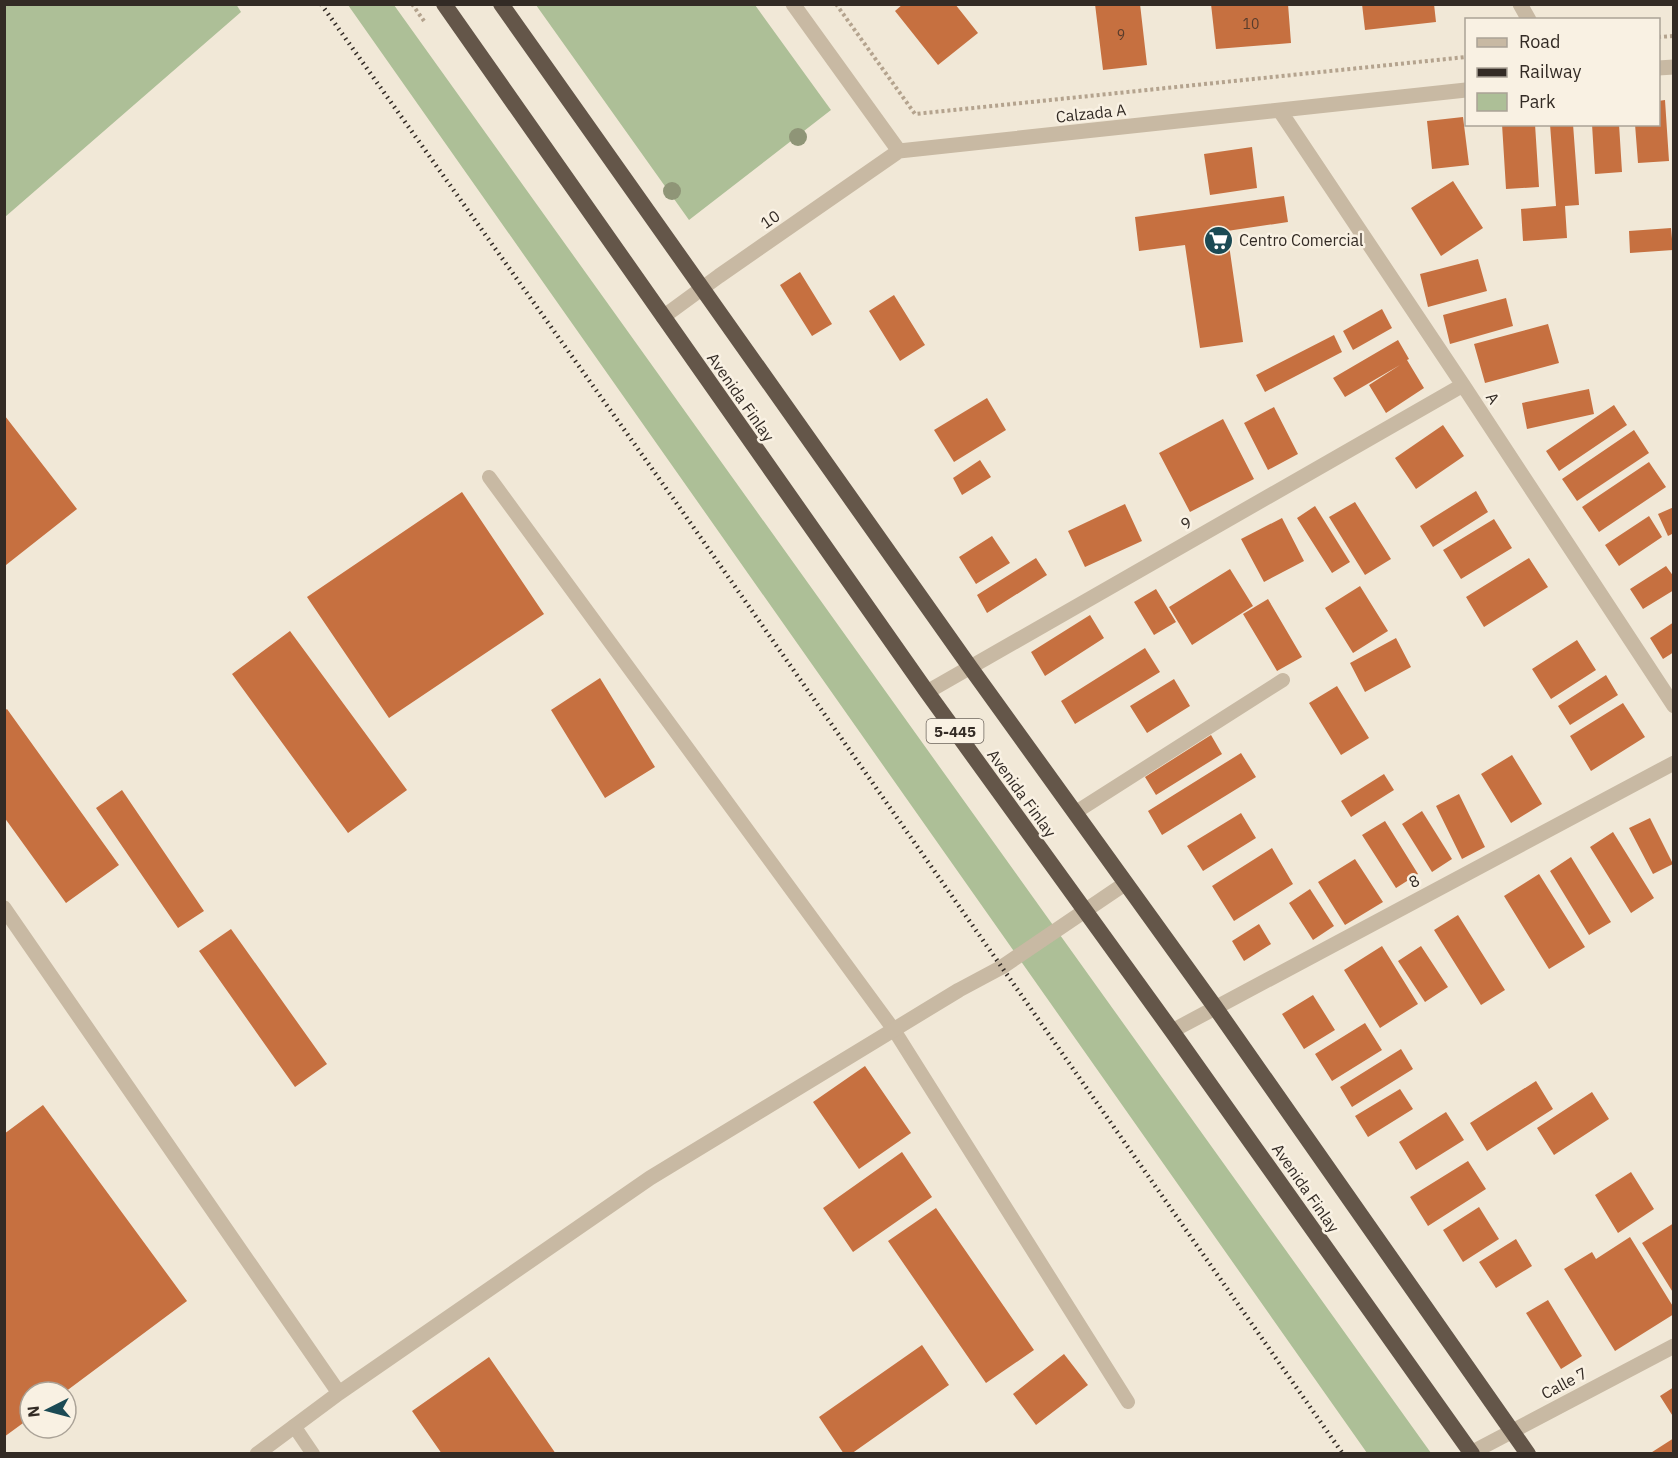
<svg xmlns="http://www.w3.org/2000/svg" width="1678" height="1458" viewBox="0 0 1678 1458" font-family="'IBM Plex Sans',sans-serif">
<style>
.green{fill:#adbf97}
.building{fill:#c67040}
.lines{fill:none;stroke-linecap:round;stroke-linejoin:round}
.path{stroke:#b4a38e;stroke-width:4;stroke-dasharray:3 3;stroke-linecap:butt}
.service{stroke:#c8b9a3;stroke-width:14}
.minor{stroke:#c8b9a3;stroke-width:15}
.trunk{stroke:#645649;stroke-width:16}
.rail{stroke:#332b25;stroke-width:4.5;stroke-dasharray:1.5 4.5;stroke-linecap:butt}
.tree{fill:#8f9577}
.labels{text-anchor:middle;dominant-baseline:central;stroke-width:5;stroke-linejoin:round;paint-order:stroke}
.number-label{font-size:14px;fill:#583c2c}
.shield{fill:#f9f1e3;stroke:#6e665e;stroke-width:1.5}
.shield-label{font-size:15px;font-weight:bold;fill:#332b25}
.street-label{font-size:16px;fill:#332b25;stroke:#f9f1e3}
.poi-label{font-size:16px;fill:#332b25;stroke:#f9f1e3;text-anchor:start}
</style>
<rect width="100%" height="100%" fill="#f1e8d7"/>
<path class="green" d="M5 4H236L241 12 5 217Z
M348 5H394L1431 1453H1367Z
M536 5H755L831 110 689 220Z"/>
<path class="building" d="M903 4H955L978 33 938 65 895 11Z
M1095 4H1140L1147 65 1103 70Z
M1211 4H1288L1291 43 1216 49Z
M1362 4H1434L1436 22 1365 30Z
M1665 100 1669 161 1638 163 1635 124H1658V101Z
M1463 117 1469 165 1432 169 1427 121Z
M1502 124H1535L1539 187 1506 189Z
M1550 124H1573L1579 205 1565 206 1567 238 1523 241 1521 209 1556 206Z
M1592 124H1619L1622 172 1595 174Z
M1252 147 1257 188 1210 195 1204 154Z
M1453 181 1483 228 1441 256 1411 208Z
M1284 196 1288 222 1227 231 1243 342 1200 348 1185 245 1139 251 1135 217Z
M1671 228 1673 250 1630 253 1629 231Z
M1478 259 1487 291 1428 307 1420 274Z
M800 272 832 324 812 336 780 285Z
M894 295 925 345 900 361 869 311Z
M1506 298 1513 326 1450 344 1443 315Z
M1382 309 1392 328 1353 350 1343 331Z
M1548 324 1559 363 1485 383 1474 344Z
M1334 335 1342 352 1265 392 1256 375Z
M1398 340 1409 359 1407 360 1424 388 1386 413 1369 385 1400 365 1345 397 1333 378Z
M1589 389 1594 414 1527 429 1522 403Z
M987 398 1006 430 954 462 934 430Z
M1614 405 1627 425 1559 471 1546 451Z
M1274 407 1298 454 1268 470 1244 423Z
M5 416 77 509 6 565 5 564Z
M1223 419 1254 479 1190 512 1159 453Z
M1443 425 1464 456 1416 489 1395 458Z
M1634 430 1649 453 1577 501 1562 479Z
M980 460 991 477 962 495 953 478Z
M1649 462 1666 487 1599 532 1582 507Z
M1476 491 1488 512 1433 547 1420 526Z
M462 492 544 614 389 718 307 597Z
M1355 502 1391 559 1365 575 1329 517Z
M1125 504 1142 541 1085 567 1068 531Z
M1315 506 1350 562 1332 573 1297 518Z
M1674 507V533L1668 536 1658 514Z
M1649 516 1662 537 1619 566 1605 545Z
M1282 518 1304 561 1264 582 1241 539Z
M1494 519 1512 548 1461 579 1443 550Z
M992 536 1010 563 976 584 959 557Z
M1036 558 1047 575 987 613 977 595Z
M1529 558 1548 587 1484 627 1466 597Z
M1666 566 1674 577V590L1643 609 1630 589Z
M1230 569 1253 606 1192 645 1169 607Z
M1360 586 1388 631 1353 653 1325 608Z
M1156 589 1176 622 1154 635 1134 602Z
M1268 599 1302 657 1277 671 1243 614Z
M1090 615 1104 638 1045 676 1031 652Z
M1674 622V652L1663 659 1650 638Z
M290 631 407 790 348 833 232 674Z
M1396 638 1411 667 1365 692 1350 663Z
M1577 640 1596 670 1551 699 1532 669Z
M1145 648 1160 672 1075 724 1061 701Z
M1606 675 1618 695 1570 725 1558 706Z
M600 678 655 767 605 798 551 710Z
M1174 679 1190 706 1147 733 1130 706Z
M1337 686 1369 738 1341 755 1309 703Z
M1623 703 1645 737 1591 771 1570 736Z
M7 709 119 865 66 903 4 817V711Z
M1211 735 1222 754 1156 795 1145 777Z
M1241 753 1256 777 1162 835 1148 811Z
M1512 755 1542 804 1511 823 1481 774Z
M1384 774 1394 790 1351 817 1341 801Z
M122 790 204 911 178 928 96 808Z
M1459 794 1485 847 1462 859 1436 806Z
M1422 811 1452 859 1432 872 1402 824Z
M1241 813 1256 838 1203 871 1187 846Z
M1650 818 1673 864 1653 874 1629 828Z
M1385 821 1418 874 1396 888 1362 835Z
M1613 832 1654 898 1631 913 1590 847Z
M1272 848 1293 884 1234 921 1212 886Z
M1571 857 1611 922 1589 935 1550 871Z
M1355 859 1383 902 1345 925 1318 882Z
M1539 874 1585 947 1549 969 1504 896Z
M1310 889 1334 926 1313 940 1289 903Z
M1458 915 1505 990 1481 1005 1434 930Z
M1259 924 1271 944 1244 961 1232 941Z
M231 929 327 1064 295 1087 199 951Z
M1382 946 1418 1004 1380 1028 1344 970Z
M1421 946 1448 987 1425 1002 1398 961Z
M1313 995 1335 1030 1304 1049 1282 1014Z
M1365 1023 1382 1050 1332 1081 1315 1054Z
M1401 1049 1413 1069 1352 1107 1340 1087Z
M865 1066 911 1133 859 1169 813 1102Z
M1536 1081 1553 1109 1487 1151 1470 1123Z
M1400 1089 1413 1109 1368 1137 1355 1116Z
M1592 1092 1609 1119 1554 1155 1537 1128Z
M43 1105 187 1301 65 1392H30V1418L4 1437V1134Z
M1446 1112 1464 1140 1416 1170 1399 1142Z
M902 1152 932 1197 853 1252 823 1208Z
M1468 1161 1486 1189 1428 1226 1410 1197Z
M1631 1172 1654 1209 1618 1233 1595 1195Z
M1479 1207 1499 1239 1463 1262 1443 1230Z
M936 1208 1034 1350 986 1383 888 1241Z
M1674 1223V1294L1642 1243Z
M1630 1237 1674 1308V1314L1615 1351 1564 1269 1592 1252 1596 1259Z
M1516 1239 1532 1266 1496 1288 1479 1262Z
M1548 1300 1582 1356 1561 1369 1526 1313Z
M922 1345 949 1385 851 1454H844L819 1417Z
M1064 1354 1088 1385 1036 1425 1013 1394Z
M489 1357 556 1454H442L412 1411Z
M1674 1387V1418L1660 1396Z
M1674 1438V1454H1649Z"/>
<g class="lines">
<path class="path" d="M412 4 424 21
M836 4 915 114 1466 57
M1658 37 1674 36"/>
<path class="service" d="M489 477 894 1030 1128 1402
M1076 812 1283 680
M294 1426 313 1454"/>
<path class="minor" d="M793 4 899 151
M1520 4 1529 20
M1658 68 1674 67
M1280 111 1463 385 1674 706
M663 317 719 276 899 151 1466 90
M927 692 1463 385
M4 908 339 1393
M1172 1031 1674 763
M1471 1453 1674 1346
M257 1454 339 1393 650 1178 959 990 1002 967 1126 883"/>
<path class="trunk" d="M444 4 927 692 1172 1031 1472 1454
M501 4 970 667 1215 1007 1528 1454"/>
<path class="rail" d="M321 4 675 501 1343 1454"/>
</g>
<g class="tree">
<circle cx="798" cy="137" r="9"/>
<circle cx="672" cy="191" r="9"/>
</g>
<defs>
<symbol id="supermarket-disc" viewBox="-11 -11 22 22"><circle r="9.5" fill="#1b4a54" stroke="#f9f1e3"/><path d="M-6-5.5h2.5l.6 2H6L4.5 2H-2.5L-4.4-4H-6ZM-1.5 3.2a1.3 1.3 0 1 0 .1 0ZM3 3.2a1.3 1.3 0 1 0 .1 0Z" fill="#fff"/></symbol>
</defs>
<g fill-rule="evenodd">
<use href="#supermarket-disc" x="1202" y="224" width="33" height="33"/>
</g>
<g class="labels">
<g class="number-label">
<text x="1251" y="24">10</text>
<text x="1121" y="35">9</text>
</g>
<rect class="shield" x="926.5" y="719" width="57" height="24" rx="4.5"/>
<g class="shield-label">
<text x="955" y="731">5-445</text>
</g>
<g class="street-label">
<text transform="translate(1091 113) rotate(-6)">Calzada A</text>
<text transform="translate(770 219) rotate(-35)">10</text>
<text transform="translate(741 397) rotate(55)">Avenida Finlay</text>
<text transform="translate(1493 398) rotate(57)">A</text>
<text transform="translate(1186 523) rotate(-30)">9</text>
<text transform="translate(1022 793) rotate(54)">Avenida Finlay</text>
<text transform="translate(1414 881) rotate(-28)">8</text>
<text transform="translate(1306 1188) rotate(55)">Avenida Finlay</text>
<text transform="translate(1564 1383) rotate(-28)">Calle 7</text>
</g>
<g class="poi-label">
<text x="1239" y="240">Centro Comercial</text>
</g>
</g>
<rect width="1678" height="1458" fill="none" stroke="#332b25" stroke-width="12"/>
<rect x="1465" y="18" width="195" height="108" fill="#f9f1e3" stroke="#aaa297" stroke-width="1.5"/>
<rect x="1477" y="38" width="30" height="9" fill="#c8b9a3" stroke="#aaa297" stroke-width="1.5"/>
<text x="1519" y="48" font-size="18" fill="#332b25">Road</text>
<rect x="1477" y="68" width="30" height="9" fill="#332b25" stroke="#aaa297" stroke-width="1.5"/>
<text x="1519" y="78" font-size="18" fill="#332b25">Railway</text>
<rect x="1477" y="93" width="30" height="18" fill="#adbf97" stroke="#aaa297" stroke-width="1.5"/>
<text x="1519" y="108" font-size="18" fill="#332b25">Park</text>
<g transform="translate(48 1410) rotate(264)"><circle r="28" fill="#f9f1e3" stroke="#aaa297" stroke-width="1.5"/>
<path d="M0-4.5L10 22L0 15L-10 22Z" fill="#1b4a54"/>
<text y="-9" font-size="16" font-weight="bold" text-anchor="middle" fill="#332b25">N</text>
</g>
</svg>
